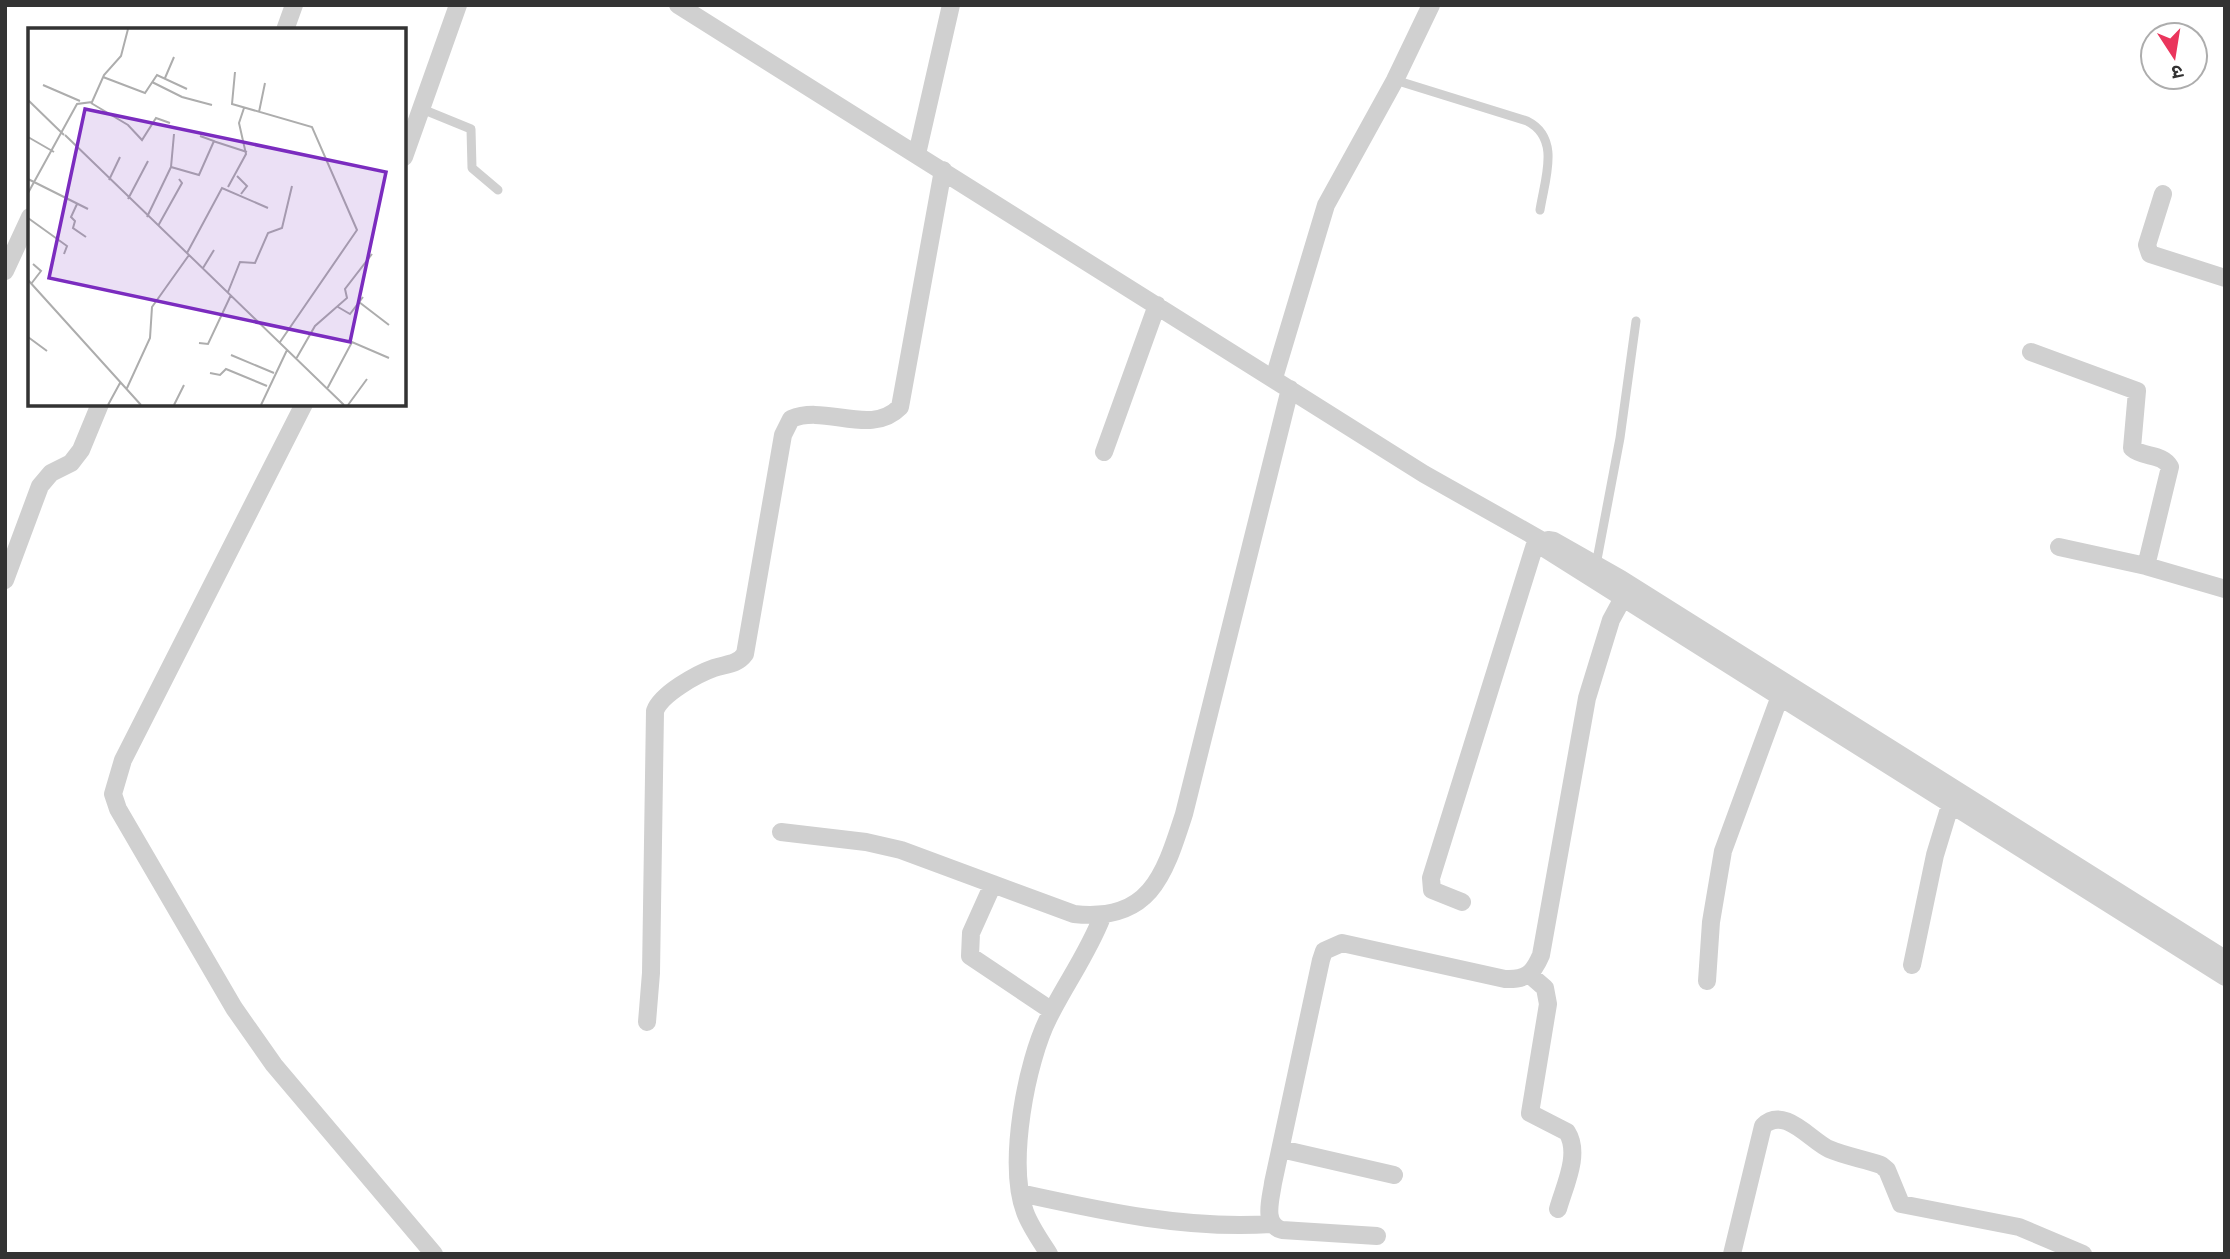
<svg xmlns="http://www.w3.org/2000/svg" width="2230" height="1259" viewBox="0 0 2230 1259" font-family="Raleway,'Noto Sans Devanagari',sans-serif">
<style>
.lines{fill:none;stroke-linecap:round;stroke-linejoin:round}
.lane{stroke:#d0d0d0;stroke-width:9}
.street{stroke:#d0d0d0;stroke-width:18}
.inset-road{fill:none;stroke:#adadad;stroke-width:2}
.view{fill:#7b2cbf;fill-opacity:0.15;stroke:#7b2cbf;stroke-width:3.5}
.inset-edge{fill:none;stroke:#333;stroke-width:3.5}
</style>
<rect width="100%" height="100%" fill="#fff"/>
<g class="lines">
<path class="lane" d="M1395 80 1527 121C1561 138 1545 178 1540 210
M422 109 471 129 472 168 498 190
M1596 565 1620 438 1636 321"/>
<path class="street" d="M678 5 1424 474 1541 540 1547 550 1593 579 2225 977
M285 30 294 5
M917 154 951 5
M404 157 458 5
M2163 194 2147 245 2150 254 2225 278
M5 271 30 217
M2031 352 2137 391 2132 448C2143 458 2162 453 2170 467L2146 566
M1274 378 1326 205 1395 80 1431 5
M304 404 123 760 113 794 118 809 234 1008 274 1065 434 1254
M1104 452 1157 305
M1548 540 1554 541 1621 579 2225 959
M2059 547 2146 566 2225 589
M5 580 40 486 51 473 71 463 81 450 100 404
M781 832 866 842 901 850 1074 914C1150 922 1164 876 1184 814L1290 389
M993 884 971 933 970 956 1052 1011
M1462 902 1432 890 1431 878 1537 538
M1912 965 1935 855 1953 796
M1530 975 1545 988 1548 1004 1530 1113 1567 1132C1581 1154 1564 1187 1558 1209
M1707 981 1711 922 1723 851 1784 685
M647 1022 651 973 655 711C661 694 697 674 714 668 726 664 737 665 745 654L783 435 791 419C826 404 871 437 900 407L943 170
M1281 1149 1394 1175
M1020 1193C1102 1211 1187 1230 1272 1224
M1377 1236 1282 1230C1262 1224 1271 1199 1273 1183L1321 960 1324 951 1342 943 1505 979C1526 980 1533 974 1541 955L1587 698 1611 620 1630 585
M1049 1254C1040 1240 1030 1226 1025 1212 1007 1164 1026 1062 1049 1017 1066 983 1088 953 1102 917
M1732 1254 1763 1126C1784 1105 1811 1141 1829 1149 1845 1156 1864 1159 1881 1165L1887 1170 1901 1204 2019 1227 2083 1254"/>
</g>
<g transform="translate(28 28)">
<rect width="378" height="378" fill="#fff"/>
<path class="inset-road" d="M207 44 204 76 284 99 329 202 252 314M75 49 117 65 129 47 159 61M137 50 146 29M124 54 154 69 184 77M15 57 52 73M0 72 36 107M63 75 100 97 114 112 128 90 142 95M231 84 237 55M37 107 316 377M0 109 26 124M185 113 219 124M143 139 146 106M209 148 219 158 213 166M0 151 60 181M81 152 92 129M200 159 218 126 211 95 216 80M0 165 49 76 64 74 76 47 93 28 100 1M100 171 120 133M49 176 43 189 47 193 45 200 58 209M119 189 143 139 171 147 186 113 172 108M0 190 39 218 36 226M130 198 154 155 151 151M159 225 194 160 240 180M175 240 186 222M0 252 113 377M3 256 13 243 5 236M200 264 212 234 227 235 240 205 254 200 264 158M331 274 361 297M310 279 322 286 335 269M0 309 19 323M171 315 180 316 203 267M203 327 246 345M268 331 287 298 319 270 317 261 344 226M182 345 192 347 198 341 239 358M99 360 122 310 124 279 161 227M299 361 324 314 361 330M80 377 92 355M146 377 156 357M233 377 259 322M320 377 339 351"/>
<path class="view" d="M57 81 358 144 322 314 21 250Z"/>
<rect width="378" height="378" class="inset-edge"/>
</g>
<rect width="2230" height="1259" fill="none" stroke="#333333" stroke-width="14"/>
<g transform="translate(2174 56) rotate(168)"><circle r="33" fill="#ffffff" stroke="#adadad" stroke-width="2"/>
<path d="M0-5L12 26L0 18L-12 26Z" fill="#ea355c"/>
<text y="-10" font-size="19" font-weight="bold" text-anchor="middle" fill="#333333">उ</text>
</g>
</svg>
